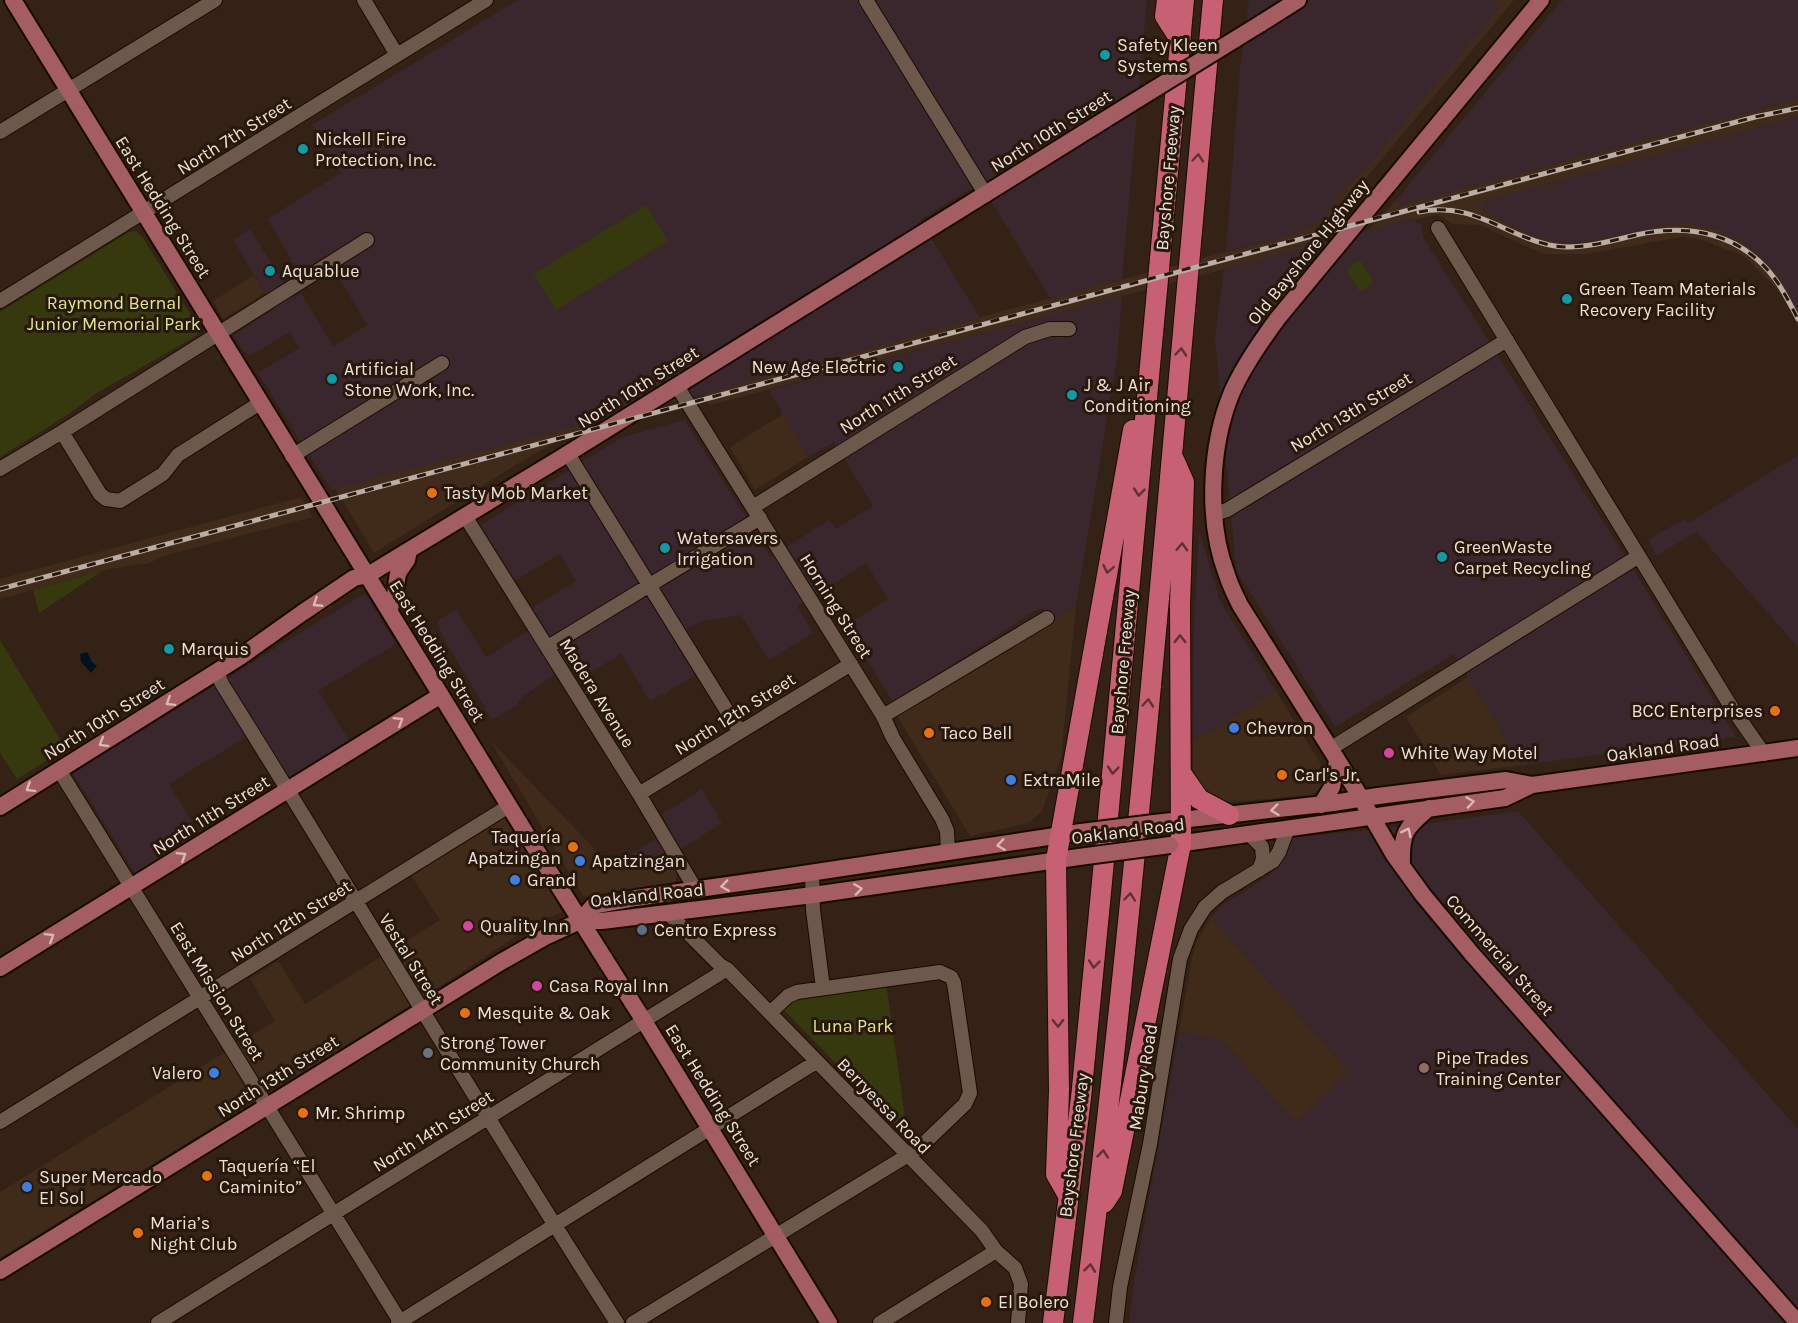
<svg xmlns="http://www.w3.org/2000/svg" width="1798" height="1323" viewBox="0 0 1798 1323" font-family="Karla,sans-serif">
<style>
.built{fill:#402b1a}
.industrial{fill:#3a272e}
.green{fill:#36380d}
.water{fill:#00131d}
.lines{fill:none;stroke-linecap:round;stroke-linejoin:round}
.minor-casing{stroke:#1a0b02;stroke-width:16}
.major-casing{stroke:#1a0b02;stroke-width:20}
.highway-casing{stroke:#1a0b02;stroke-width:22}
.minor{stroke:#6c594b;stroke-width:14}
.major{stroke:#a35d63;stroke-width:16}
.highway{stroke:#c86073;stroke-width:20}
.rail-casing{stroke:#baada4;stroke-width:5}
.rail{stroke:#28180c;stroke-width:3;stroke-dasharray:9;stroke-linecap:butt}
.major-bridge-casing{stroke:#1a0b02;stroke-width:20;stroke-linecap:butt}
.major-bridge{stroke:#a35d63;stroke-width:16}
.oneway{stroke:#603130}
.oneway2{stroke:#d6b9b5}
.culture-dot{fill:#0f9aa8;stroke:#28180c;stroke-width:2}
.food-dot{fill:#e8710a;stroke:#28180c;stroke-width:2}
.shop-dot{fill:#3f7fe0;stroke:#28180c;stroke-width:2}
.hotel-dot{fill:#d1479c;stroke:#28180c;stroke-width:2}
.service-dot{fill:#5c6f8a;stroke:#28180c;stroke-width:2}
.worship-dot{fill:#6b7280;stroke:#28180c;stroke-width:2}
.education-dot{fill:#8d6e63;stroke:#28180c;stroke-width:2}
.labels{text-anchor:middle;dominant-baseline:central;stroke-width:6;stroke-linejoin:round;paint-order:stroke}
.poi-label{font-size:18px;fill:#ece0d8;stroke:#28180c;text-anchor:start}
.street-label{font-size:18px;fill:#ece0d8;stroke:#28180c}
.park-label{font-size:18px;fill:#e0e78a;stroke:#28180c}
</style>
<rect width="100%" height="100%" fill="#332215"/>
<path class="built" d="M1494 0H1514L1328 224 1323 243 710 405 703 394 905 337 1297 233 1323 219 1336 204 1333 198 1371 162 1498 8Z
M1798 99V116L1481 202 1485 212 1533 236 1556 242 1580 243 1596 240 1670 224 1687 223 1720 230V233L1737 240 1754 251 1769 264 1780 278 1798 309V326L1780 292 1744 256 1699 239 1681 237 1587 254H1545L1516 242 1481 225 1452 224 1442 216 1434 215 1415 220 1411 219 1368 231 1396 200 1401 205Z
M254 275 265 293 223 319 213 301Z
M783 414 808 457 755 490 730 447Z
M583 424 585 427 527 458 374 553 335 488Z
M301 497 313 517 163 556 148 564H138L102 571 0 599V579Z
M1076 606 1061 758 1042 811 1029 823 970 836 897 716Z
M1468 677 1522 765 1441 775 1406 717Z
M1276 691 1325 771 1323 786 1312 795 1218 803 1202 791 1193 768V742Z
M490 740 612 867 622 860 632 869 663 849 676 872V881L668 886 583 896Z
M509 812 562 912 530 927 421 999 0 1258V1192L275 1021 250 979 278 961 305 1004 440 920 411 875Z
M1211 917 1349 1072 1296 1124 1222 1040 1179 1032 1192 958 1197 941Z"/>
<path class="industrial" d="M518 0H1147L1122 279 1051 299 980 183 920 220 980 318 703 394 331 490 258 373 299 348 290 332 248 357 234 335 275 309 233 240 250 229 293 298 301 293 333 346 367 325 326 256 299 272 267 219 341 173 312 125Z
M1249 0H1494L1499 8 1371 162 1333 198 1337 204 1323 219 1297 233 1226 251 1240 69Z
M1562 0H1798V99L1401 205 1396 200Z
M1798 116V309L1780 278 1769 264 1754 251 1737 240 1720 233V230L1687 223 1670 224 1596 240 1580 243 1556 242 1533 236 1485 212 1481 202Z
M1411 219 1422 225 1423 237 1635 572 1736 737 1522 765 1454 654 1335 727 1236 570 1215 338 1224 269Z
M1117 297H1122L1117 358 1076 606 1050 623 1042 608 1034 611 894 703 845 626 888 599 866 563 797 606 813 633 769 660 741 615 699 622 672 638 695 675 666 693 664 697 662 694 650 701 621 654 578 680 569 665 522 697 518 702 519 704 492 720 443 637 437 621 456 609 486 657 539 624 530 609 576 581 560 554 513 582 478 527 622 437 685 420 771 557 829 520 836 529 873 506 834 442 808 457 769 390Z
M1798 455V647L1696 532 1656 556 1649 539 1684 519 1689 523Z
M1199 531 1220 601 1276 691 1193 742 1194 627Z
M365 593 396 644 318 691 351 743 278 789 246 737 169 784 201 837 137 876 73 773Z
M702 789 722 823 683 848 663 849 631 869 622 860 670 830 662 814Z
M1518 811 1798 1129V1323H1129L1134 1281 1179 1032 1222 1040 1296 1124 1349 1072 1211 917 1223 905 1270 875 1291 838 1420 825Z"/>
<path class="green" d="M646 205 668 241 556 310 534 274Z
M136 231 143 238 197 325 198 333 196 336 97 393 66 416 0 457V312L129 232Z
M1360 260 1374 283 1360 292 1346 269Z
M102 571 39 613 33 590Z
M0 640 66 749 17 779 0 753Z
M886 983 908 1138 782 1008 792 998Z"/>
<path class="water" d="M87 652 92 662 97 666 91 673 81 662 80 654Z"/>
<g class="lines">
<defs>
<path id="minor" d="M364 0 397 55
M866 0 986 195
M0 132 215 0
M1438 228 1730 705 1764 754
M0 301 486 0
M677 386 883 716 893 738 942 819 947 831 948 853
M62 432 100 494 106 499 120 501 163 474 178 455 260 403
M568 454 740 732
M292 456 442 363
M0 469 62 432 367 240
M753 507 1025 337 1050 329H1069
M1214 514 1227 510 1507 340
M465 516 639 794 696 890
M548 647 760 518
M217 672 222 684C355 896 481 1112 617 1323
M883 716 1047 618
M1330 749 1639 556
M59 770 401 1323
M639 794 851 664
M1250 835 1262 847 1263 859 1259 870
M812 873 813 910 823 988
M668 913 720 965 727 969 982 1231 996 1251 1015 1268 1021 1284 1018 1323
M0 1122 509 806
M158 1323 727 969
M398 1323 816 1062
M633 1323 918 1149 965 1104 970 1093 954 983 951 977 940 972 797 992 788 996 770 1013
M880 1323 996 1251
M1116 1323 1120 1287 1150 1144 1180 959 1191 929 1205 907 1222 892 1273 861 1279 852 1288 828"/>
<path id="major" d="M13 0 551 874 644 1021 829 1323
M1541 0 1278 318C1261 341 1244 365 1232 392 1210 445 1206 521 1227 575 1230 585 1235 595 1240 605L1355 788 1394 855 1423 895 1472 954 1798 1323
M1260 24 1298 0
M389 611 395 594 398 573 407 560 409 551
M1321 805 1332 787 1337 761
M0 807 240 657 302 613 354 578 368 575 559 459 1127 106
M1154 823 1333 803 1378 796 1506 780 1532 785
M1170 845 1505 798 1532 785 1798 748
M1402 865C1401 833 1405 828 1429 808
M580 921 593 906 636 898 783 877 1081 832
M0 968 441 695
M0 1271 501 962 545 937 580 921H602L813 895 1079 857"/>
<path id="highway" d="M1167 0 1165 16 1181 41
M1181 773 1199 799 1229 815
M1069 1197 1056 1174 1059 1091 1056 860 1133 430
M1104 1203 1112 1191 1181 844 1180 605 1184 482 1172 455
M1053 1323 1081 1098 1102 882 1184 0
M1083 1323C1138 883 1172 441 1213 0"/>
</defs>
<use href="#minor" class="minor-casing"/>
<use href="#major" class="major-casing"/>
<use href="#highway" class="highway-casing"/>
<use href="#minor" class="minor"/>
<use href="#major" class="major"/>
<use href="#highway" class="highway"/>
<defs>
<path id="rail" d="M1419 212C1472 200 1508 238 1555 246 1581 250 1610 241 1636 235 1689 223 1741 233 1775 279 1784 291 1791 306 1798 319
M0 589C585 432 1169 272 1755 117L1798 108"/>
</defs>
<use href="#rail" class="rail-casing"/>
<use href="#rail" class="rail"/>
<defs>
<path id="major-bridge" d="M1127 106 1260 24
M1081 832 1154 823
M1079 857 1170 845"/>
</defs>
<use href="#major-bridge" class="major-bridge-casing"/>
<use href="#major-bridge" class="major-bridge"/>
</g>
<defs><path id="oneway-chevron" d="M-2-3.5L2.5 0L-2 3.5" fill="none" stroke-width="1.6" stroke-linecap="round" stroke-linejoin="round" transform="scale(1.5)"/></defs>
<g class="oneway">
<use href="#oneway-chevron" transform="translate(1198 158) rotate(-85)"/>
<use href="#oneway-chevron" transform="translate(1181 352) rotate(-85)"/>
<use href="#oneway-chevron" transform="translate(1139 492) rotate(96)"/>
<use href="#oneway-chevron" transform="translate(1182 547) rotate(-88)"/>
<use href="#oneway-chevron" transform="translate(1108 569) rotate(101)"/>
<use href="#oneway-chevron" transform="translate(1180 639) rotate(-90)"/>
<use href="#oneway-chevron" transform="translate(1148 703) rotate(-85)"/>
<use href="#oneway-chevron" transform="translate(1113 770) rotate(95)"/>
<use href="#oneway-chevron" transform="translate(1130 897) rotate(-84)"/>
<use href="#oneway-chevron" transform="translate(1094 964) rotate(96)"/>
<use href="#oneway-chevron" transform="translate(1058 1023) rotate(89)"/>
<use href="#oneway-chevron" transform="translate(1103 1154) rotate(-84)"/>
<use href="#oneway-chevron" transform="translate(1090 1268) rotate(-83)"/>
</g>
<g class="oneway2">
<use href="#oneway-chevron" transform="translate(317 603) rotate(147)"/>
<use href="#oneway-chevron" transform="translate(170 702) rotate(148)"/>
<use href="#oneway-chevron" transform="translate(399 721) rotate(-32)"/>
<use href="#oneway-chevron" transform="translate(103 743) rotate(149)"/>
<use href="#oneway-chevron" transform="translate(30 788) rotate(148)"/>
<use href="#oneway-chevron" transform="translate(1470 802) rotate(-8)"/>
<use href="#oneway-chevron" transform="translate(1275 810) rotate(174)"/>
<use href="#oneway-chevron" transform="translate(1407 832) rotate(-63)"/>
<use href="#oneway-chevron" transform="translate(1001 845) rotate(172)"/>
<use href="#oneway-chevron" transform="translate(182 856) rotate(-32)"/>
<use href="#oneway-chevron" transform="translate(725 886) rotate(172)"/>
<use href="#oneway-chevron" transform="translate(858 889) rotate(-8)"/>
<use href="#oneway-chevron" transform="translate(50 937) rotate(-32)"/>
</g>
<g class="culture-dot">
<circle cx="1105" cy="55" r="6"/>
<circle cx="303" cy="149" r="6"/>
<circle cx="270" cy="271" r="6"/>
<circle cx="1567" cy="299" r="6"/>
<circle cx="898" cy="367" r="6"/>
<circle cx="332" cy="379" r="6"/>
<circle cx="1072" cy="395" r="6"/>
<circle cx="665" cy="548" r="6"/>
<circle cx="1442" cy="557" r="6"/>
<circle cx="169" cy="649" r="6"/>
</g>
<g class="food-dot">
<circle cx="432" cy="493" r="6"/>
<circle cx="1775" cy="711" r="6"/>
<circle cx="929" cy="733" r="6"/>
<circle cx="1282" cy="775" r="6"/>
<circle cx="573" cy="847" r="6"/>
<circle cx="465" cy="1013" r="6"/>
<circle cx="303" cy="1113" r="6"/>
<circle cx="207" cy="1176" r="6"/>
<circle cx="138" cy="1233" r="6"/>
<circle cx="986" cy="1302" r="6"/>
</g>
<g class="shop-dot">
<circle cx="1234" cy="728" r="6"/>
<circle cx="1011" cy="780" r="6"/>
<circle cx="580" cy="861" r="6"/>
<circle cx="515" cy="880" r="6"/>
<circle cx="214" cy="1073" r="6"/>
<circle cx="27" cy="1187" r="6"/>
</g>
<g class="hotel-dot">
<circle cx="1389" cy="753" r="6"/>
<circle cx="468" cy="926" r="6"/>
<circle cx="537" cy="986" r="6"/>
</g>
<circle class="service-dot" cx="642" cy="930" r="6"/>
<circle class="worship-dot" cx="428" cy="1053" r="6"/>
<circle class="education-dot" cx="1424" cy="1068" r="6"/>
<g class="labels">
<g class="poi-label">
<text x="1117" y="45">Safety Kleen<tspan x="1117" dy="21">Systems</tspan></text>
<text x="315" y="139">Nickell Fire<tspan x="315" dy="21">Protection, Inc.</tspan></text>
<text x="282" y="271">Aquablue</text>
<text x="1579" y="289">Green Team Materials<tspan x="1579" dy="21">Recovery Facility</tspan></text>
<text x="886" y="367" text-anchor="end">New Age Electric</text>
<text x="344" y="369">Artificial<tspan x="344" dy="21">Stone Work, Inc.</tspan></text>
<text x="1084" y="385">J &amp; J Air<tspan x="1084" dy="21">Conditioning</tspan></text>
<text x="444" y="493">Tasty Mob Market</text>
<text x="677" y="538">Watersavers<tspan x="677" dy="21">Irrigation</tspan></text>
<text x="1454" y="547">GreenWaste<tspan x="1454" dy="21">Carpet Recycling</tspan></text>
<text x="181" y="649">Marquis</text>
<text x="1763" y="711" text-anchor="end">BCC Enterprises</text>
<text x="1246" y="728">Chevron</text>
<text x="941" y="733">Taco Bell</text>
<text x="1401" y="753">White Way Motel</text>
<text x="1294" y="775">Carl's Jr.</text>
<text x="1023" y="780">ExtraMile</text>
<text x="561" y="837" text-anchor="end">Taquería<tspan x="561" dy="21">Apatzingan</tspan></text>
<text x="592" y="861">Apatzingan</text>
<text x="527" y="880">Grand</text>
<text x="480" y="926">Quality Inn</text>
<text x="654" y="930">Centro Express</text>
<text x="549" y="986">Casa Royal Inn</text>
<text x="477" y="1013">Mesquite &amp; Oak</text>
<text x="440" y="1043">Strong Tower<tspan x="440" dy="21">Community Church</tspan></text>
<text x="1436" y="1058">Pipe Trades<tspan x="1436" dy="21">Training Center</tspan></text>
<text x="202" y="1073" text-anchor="end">Valero</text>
<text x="315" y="1113">Mr. Shrimp</text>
<text x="219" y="1166">Taquería “El<tspan x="219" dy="21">Caminito”</tspan></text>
<text x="39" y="1177">Super Mercado<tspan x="39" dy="21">El Sol</tspan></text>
<text x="150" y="1223">Maria’s<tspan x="150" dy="21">Night Club</tspan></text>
<text x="998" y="1302">El Bolero</text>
</g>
<g class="street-label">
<text transform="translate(1051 131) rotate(-32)">North 10th Street</text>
<text transform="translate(234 136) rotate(-32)">North 7th Street</text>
<text transform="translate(1168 178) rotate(-85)">Bayshore Freeway</text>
<text transform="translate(163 207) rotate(58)">East Hedding Street</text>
<text transform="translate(1308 252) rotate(-51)">Old Bayshore Highway</text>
<text transform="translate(638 387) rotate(-32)">North 10th Street</text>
<text transform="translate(898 394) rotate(-32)">North 11th Street</text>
<text transform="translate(1351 412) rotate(-31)">North 13th Street</text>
<text transform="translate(836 606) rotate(58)">Horning Street</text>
<text transform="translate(437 651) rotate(58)">East Hedding Street</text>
<text transform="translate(1123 662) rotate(-85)">Bayshore Freeway</text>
<text transform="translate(597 693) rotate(58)">Madera Avenue</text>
<text transform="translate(735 714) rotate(-32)">North 12th Street</text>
<text transform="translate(104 719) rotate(-32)">North 10th Street</text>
<text transform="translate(1663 748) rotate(-8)">Oakland Road</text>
<text transform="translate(211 815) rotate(-32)">North 11th Street</text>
<text transform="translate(1128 831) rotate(-7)">Oakland Road</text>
<text transform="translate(647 895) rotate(-6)">Oakland Road</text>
<text transform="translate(291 921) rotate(-32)">North 12th Street</text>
<text transform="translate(1500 955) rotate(49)">Commercial Street</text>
<text transform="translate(411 959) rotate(58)">Vestal Street</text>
<text transform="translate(217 991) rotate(58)">East Mission Street</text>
<text transform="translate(278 1076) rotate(-32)">North 13th Street</text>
<text transform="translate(1143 1077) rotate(-81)">Mabury Road</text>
<text transform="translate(713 1095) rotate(58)">East Hedding Street</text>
<text transform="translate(884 1106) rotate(46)">Berryessa Road</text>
<text transform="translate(433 1131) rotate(-32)">North 14th Street</text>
<text transform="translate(1074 1145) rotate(-83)">Bayshore Freeway</text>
</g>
<g class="park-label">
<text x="114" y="303">Raymond Bernal<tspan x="114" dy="21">Junior Memorial Park</tspan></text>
<text x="853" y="1026">Luna Park</text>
</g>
</g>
</svg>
